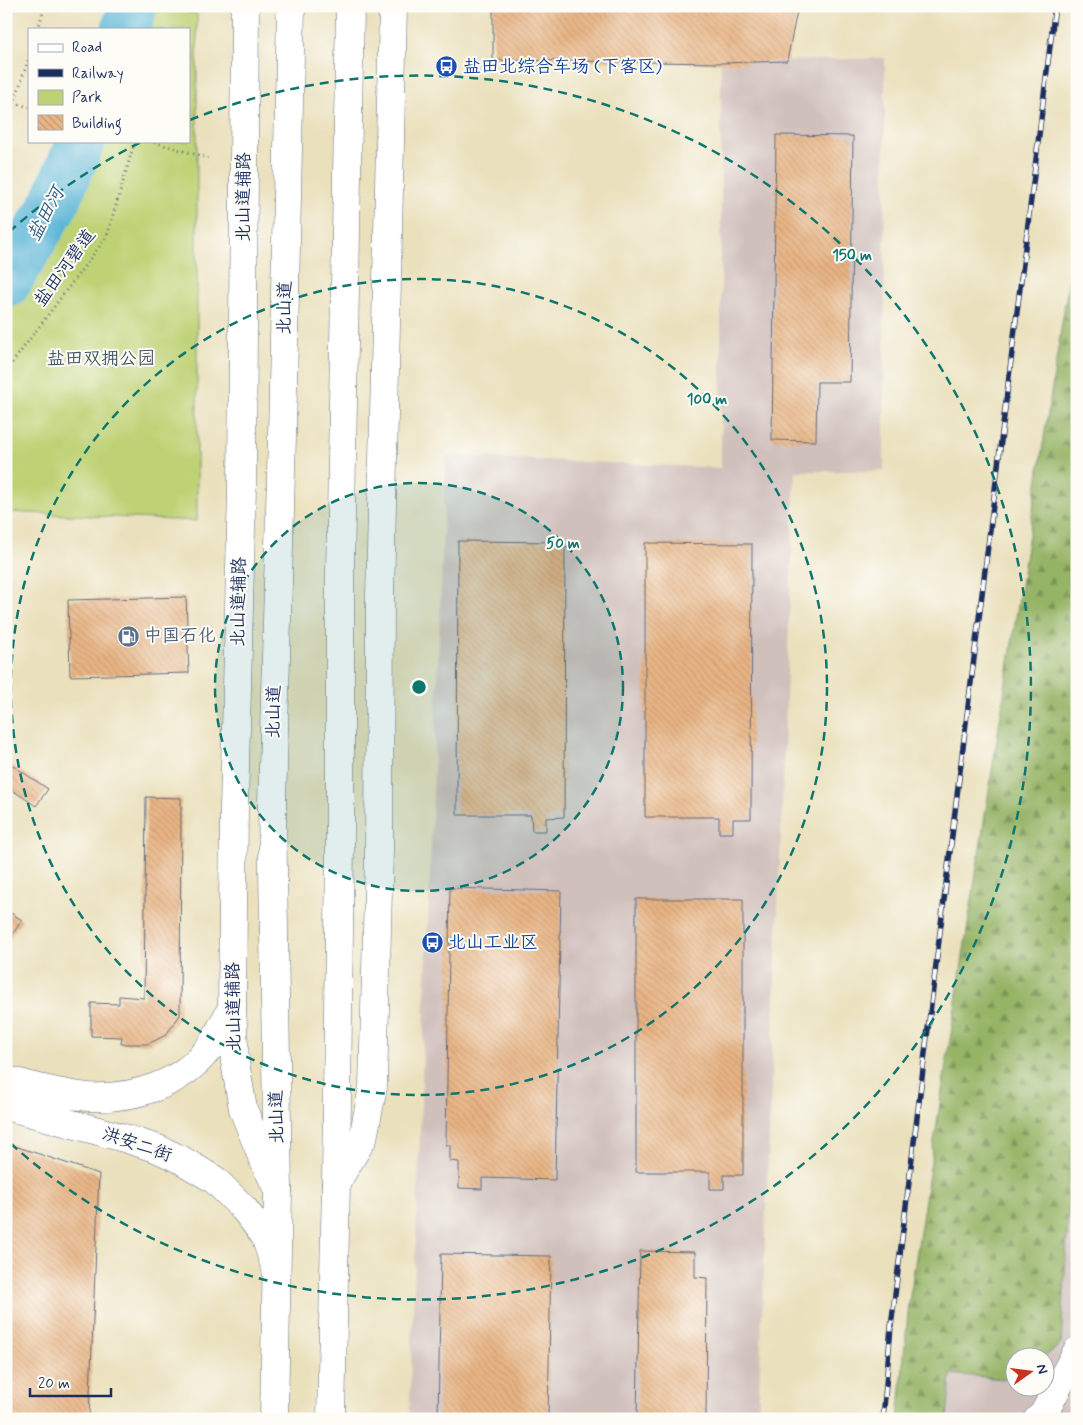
<svg xmlns="http://www.w3.org/2000/svg" width="1083" height="1425" viewBox="0 0 1083 1425" font-family="Mynerve,'LXGW WenKai TC',sans-serif">
<style>
.industrial{fill:#d0c0bc}
.forest{fill:url(#forest-firs);stroke:#587262}
.park{fill:#bed275;stroke:#6c806a}
.lines{fill:none;stroke-linecap:round;stroke-linejoin:round}
.river{stroke:#5ab5d8;stroke-width:49}
.building{fill:url(#building-back-hatch)}
.minor-casing{stroke:#636d7f;stroke-width:29}
.major-casing{stroke:#636d7f;stroke-width:29}
.path{stroke:#636d7f;stroke-width:3;stroke-dasharray:1 4;stroke-linecap:butt}
.minor{stroke:#fff;stroke-width:28}
.major{stroke:#fff;stroke-width:28}
.rail-casing{stroke:#1b2f5e;stroke-width:5.5}
.rail{stroke:#fdfcf7;stroke-width:4;stroke-dasharray:11;stroke-linecap:butt}
.ring{fill:none;stroke:#0f766e;stroke-width:2.5;stroke-dasharray:9 6}
.labels{text-anchor:middle;dominant-baseline:central;stroke-width:4;stroke-linejoin:round;paint-order:stroke}
.transit-label{font-size:18px;fill:#164399;stroke:#fdfcf7;text-anchor:start}
.street-label{font-size:18px;fill:#1b2f5e;stroke:#fdfcf7}
.park-label{font-size:18px;fill:#445864;stroke:#fdfcf7}
.service-label{font-size:18px;fill:#4e5e75;stroke:#fdfcf7;text-anchor:start}
.water-label{font-size:19px;font-style:italic;fill:#315e89;stroke:#fdfcf7}
.centre{fill:#0f766e;stroke:#fdfcf7;stroke-width:2.5}
.ring-label{font-size:15px;text-anchor:middle;font-weight:bold;fill:#0f766e;stroke:#fdfcf7;stroke-width:4;stroke-linejoin:round;paint-order:stroke}
</style>
<defs>
<pattern id="forest-firs" width="22" height="20" patternUnits="userSpaceOnUse" patternTransform="scale(1.25)"><rect width="22" height="20" fill="#96b466"/><path d="M5 1l3.5 6h-7zM16 11l3.5 6h-7z" fill="#7a9357"/></pattern>
<pattern id="building-back-hatch" width="6" height="6" patternUnits="userSpaceOnUse" patternTransform="scale(1.25)"><rect width="6" height="6" fill="#e8b483"/><path d="M-1 5l2 2M0 0l6 6M5-1l2 2" fill="none" stroke="#c69b74"/></pattern>
</defs>
<rect width="100%" height="100%" fill="#fdfcf7"/>
<filter id="ink" filterUnits="userSpaceOnUse"><feTurbulence type="fractalNoise" baseFrequency=".02" numOctaves="2"/><feDisplacementMap in="SourceGraphic" scale="10" xChannelSelector="R" yChannelSelector="G"/><feConvolveMatrix kernelMatrix="1 2 1 2 8 2 1 2 1" color-interpolation-filters="sRGB"/></filter>
<filter id="wash" filterUnits="userSpaceOnUse"><feTurbulence type="fractalNoise" baseFrequency=".0096" numOctaves="4" result="noise"/><feDisplacementMap in="SourceGraphic" scale="20" xChannelSelector="R" yChannelSelector="G"/><feGaussianBlur stdDeviation="1.12" result="paint"/><feColorMatrix in="noise" values="0 0 0 0 0 0 0 0 0 0 0 0 0 0 0 0 0 1.4 0 .05"/><feComposite in="paint" operator="in"/></filter>
<g filter="url(#wash)">
<rect width="100%" height="100%" fill="#eae0bc"/>
<path class="industrial" d="M885 58 884 471H795L758 1419H409L446 456 721 468V63Z
M1077 1137V1419H947L951 1374 1015 1380 1016 1388H1046V1358L1044 1357 1061 1344 1072 1149Z"/>
<path class="forest" d="M1077 227V1137L1072 1149 1061 1344 1044 1357 1016 1358 1015 1380 951 1374 947 1419H898L909 1302Z"/>
<path class="park" d="M145 6H160L197 14V521L6 512V313L36 267 97 154 101 141H189V29H138Z"/>
<g class="lines">
<path class="river" d="M126 29 133 6
M6 284 54 204 81 141"/>
</g>
<g id="blocks">
<path class="building" d="M493 6H798L787 61 721 63 493 60Z
M776 135 853 136 850 382H817L816 441 772 440Z
M458 541 565 542 564 817 546 818V831H532L531 815H457Z
M645 543 752 544 751 819H733V833H719V817H645Z
M186 597 189 673 70 676 68 600Z
M6 761 48 789 36 806 6 786Z
M146 797 181 798 180 1015 166 1035 148 1044H121L122 1037 91 1036V1003L119 1004V996L144 998Z
M450 888 561 891 555 1180 482 1178V1189L459 1188V1162L450 1161V1145H446Z
M636 899H743V1175H724V1189H710V1172H636Z
M6 910 22 920 6 944Z
M6 1143 99 1174 89 1419H6Z
M640 1251 695 1252V1277L707 1278 706 1419H637Z
M441 1254 551 1256 548 1419H438Z"/>
</g>
</g>
<g filter="url(#ink)">
<use href="#blocks" fill-opacity="0" stroke="#636d7f" stroke-width="1"/>
<g class="lines">
<defs>
<path id="minor" d="M245 6 242 488 234 808 232 1008 235 1062 243 1109 262 1157 278 1190
M6 1080C33 1086 61 1095 89 1097 134 1099 181 1085 209 1048 218 1036 224 1021 232 1008
M6 1106 124 1138 158 1149 180 1159 215 1180 244 1209 265 1236 276 1269
M336 1183 363 1138 373 1087 379 852 380 597 393 6
M1038 1419 1043 1415 1077 1351"/>
<path id="major" d="M274 1419 278 1190 272 804 282 436 291 6
M331 1419 336 1183 340 846V572L350 6"/>
</defs>
<use href="#minor" class="minor-casing"/>
<use href="#major" class="major-casing"/>
<path class="path" d="M38 29 45 6
M14 103 29 107
M6 138 14 103 29 58
M150 141 208 158
M6 371 107 236 135 141"/>
<use href="#minor" class="minor"/>
<use href="#major" class="major"/>
<defs>
<path id="rail" d="M883 1419 891 1327 1055 6"/>
</defs>
<use href="#rail" class="rail-casing"/>
<use href="#rail" class="rail"/>
</g>
</g>
<circle cx="419" cy="687" r="204" fill="#0f766e" fill-opacity=".12"/>
<g class="ring">
<circle cx="419" cy="687" r="204"/>
<circle cx="419" cy="687" r="408"/>
<path d="M9 232A612 612 0 0 1 141 142M190 120A612 612 0 1 1 9 1142"/>
</g>
<defs>
<symbol id="bus-disc" viewBox="-11 -11 22 22"><circle r="9.5" fill="#1a4fb4" stroke="#fdfcf7"/><path d="M-5-6H5V4H4V6H2V4H-2V6H-4V4H-5ZM-3.5-4V0h7V-4ZM-3.5 1.2v1.5H-2V1.2ZM2 1.2v1.5H3.5V1.2Z" fill="#fff"/></symbol>
<symbol id="fuel-disc" viewBox="-11 -11 22 22"><circle r="9.5" fill="#5c6f8a" stroke="#fdfcf7"/><path d="M-5.5-6h7V0h2V4h1.3V-2.5L3-4.5l.8-.8L6-3V5H2.5V1h-1V6h-7ZM-4.2-4.7v3.2H.2V-4.7Z" fill="#fff"/></symbol>
</defs>
<g fill-rule="evenodd">
<use href="#bus-disc" x="434" y="54" width="25" height="25"/>
<use href="#fuel-disc" x="116" y="624" width="25" height="25"/>
<use href="#bus-disc" x="420" y="930" width="25" height="25"/>
</g>
<g class="labels">
<g class="transit-label">
<text x="463" y="67">盐田北综合车场 (下客区)</text>
<text x="448" y="943">北山工业区</text>
</g>
<g class="street-label">
<text transform="translate(244 197) rotate(-90)">北山道辅路</text>
<text transform="translate(65 268) rotate(-54)">盐田河碧道</text>
<text transform="translate(285 308) rotate(-89)">北山道</text>
<text transform="translate(239 602) rotate(-89)">北山道辅路</text>
<text transform="translate(274 712) rotate(-89)">北山道</text>
<text transform="translate(234 1007) rotate(-91)">北山道辅路</text>
<text transform="translate(277 1117) rotate(-91)">北山道</text>
<text transform="translate(137 1145) rotate(19)">洪安二街</text>
</g>
<g class="park-label">
<text x="101" y="359">盐田双拥公园</text>
</g>
<g class="service-label">
<text x="144" y="636">中国石化</text>
</g>
<g class="water-label">
<text transform="translate(46 214) rotate(-62)">盐田河</text>
</g>
</g>
<circle cx="419" cy="687" r="8" class="centre"/>
<g class="ring-label">
<text x="852" y="260">150 m</text>
<text x="707" y="404">100 m</text>
<text x="563" y="548">50 m</text>
</g>
<rect width="1083" height="1425" fill="none" stroke="#fdfcf7" stroke-width="25"/>
<rect x="28" y="28" width="162" height="115" fill="#fdfcf7" stroke="#a3aaba"/>
<rect x="38" y="44" width="25" height="8" fill="#ffffff" stroke="#a3aaba"/>
<text x="72" y="52" font-size="15" fill="#1b2f5e">Road</text>
<rect x="38" y="69" width="25" height="8" fill="#1b2f5e" stroke="#a3aaba"/>
<text x="72" y="78" font-size="15" fill="#1b2f5e">Railway</text>
<rect x="38" y="90" width="25" height="15" fill="#bed275" stroke="#a3aaba"/>
<text x="72" y="102" font-size="15" fill="#1b2f5e">Park</text>
<rect x="38" y="115" width="25" height="15" fill="url(#building-back-hatch)" stroke="#a3aaba"/>
<text x="72" y="128" font-size="15" fill="#1b2f5e">Building</text>
<g transform="translate(1030 1372) rotate(76)"><circle r="24" fill="#fdfcf7" stroke="#a3aaba"/>
<path d="M0-4L9 19L0 12L-9 19Z" fill="#c8321e"/>
<text y="-8" font-size="14" font-weight="bold" text-anchor="middle" fill="#1b2f5e">N</text>
</g>
<path d="M30 1388v8h81v-8" fill="none" stroke="#1b2f5e" stroke-width="2.5"/>
<text x="38" y="1388" font-size="15" fill="#1b2f5e" stroke="#fdfcf7" stroke-width="4" paint-order="stroke">20 m</text>
</svg>
